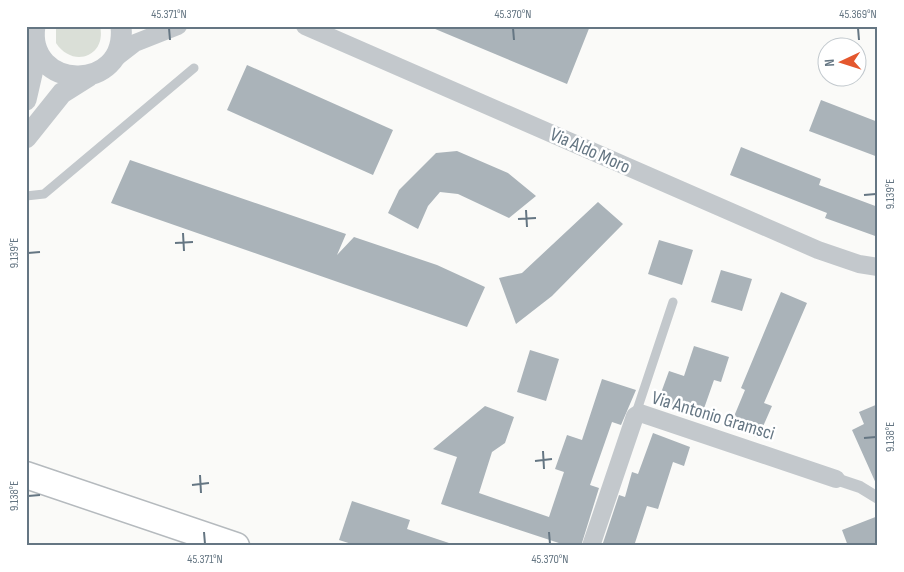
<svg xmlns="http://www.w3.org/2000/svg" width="904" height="572" viewBox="0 0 904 572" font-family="'Sofia Sans Condensed',sans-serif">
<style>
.green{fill:#dadfd7}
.building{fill:#aab3b9}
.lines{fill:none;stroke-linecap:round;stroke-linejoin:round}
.primary-casing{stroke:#b5babe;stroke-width:29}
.service{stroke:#c3c8cc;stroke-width:9}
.pedestrian{stroke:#c3c8cc;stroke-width:12}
.minor{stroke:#c3c8cc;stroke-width:18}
.tertiary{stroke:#c3c8cc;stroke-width:21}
.primary{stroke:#fff;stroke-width:26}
.ticks{fill:none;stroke:#657683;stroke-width:2}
.labels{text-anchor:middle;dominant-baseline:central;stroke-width:5;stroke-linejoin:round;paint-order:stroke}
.street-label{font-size:19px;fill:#657683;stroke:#fff}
.neatline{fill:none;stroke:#657683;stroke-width:2}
.ticks-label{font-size:12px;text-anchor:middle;fill:#657683}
</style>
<rect width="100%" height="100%" fill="#fafaf8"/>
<path class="green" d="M56 26H100C107 56 73 69 56 43Z"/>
<path class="building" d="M428 26H590L567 84Z
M247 65 393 130 373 175 227 110Z
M821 100 878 122V157L809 131Z
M741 147 821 179 819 185 878 207V237L825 218 827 213 730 175Z
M457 151 508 173 536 196 509 218 458 194 440 192 428 206 418 229 388 213 399 190 436 153Z
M130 160 346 234 337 255 354 237 437 265 485 287 467 327 111 203Z
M598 202 623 224 552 296 516 324 499 278 522 273Z
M659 240 693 250 682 285 648 274Z
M721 270 752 279 742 311 711 302Z
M781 292 807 303 764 403 772 406 758 438 730 426 745 390 741 388Z
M694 346 729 357 721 382 714 380 701 417 658 401 669 371 684 376Z
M530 350 559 359 546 401 517 392Z
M602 379 636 390 621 425 612 422 590 485 599 488 581 546H568L441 504 457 457 433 449 485 406 514 417 505 443 492 452 479 493 549 517 564 472 555 469 567 435 582 440Z
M878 404V488L852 430 864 424 859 412Z
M653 433 690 447 684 466 673 462 658 509 647 506 634 546H602L619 495 625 497 632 472 638 474Z
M352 501 410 520 407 529 449 543V546H358L339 540Z
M878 516V546H848L842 530Z"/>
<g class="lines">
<defs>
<path id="primary" d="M26 475 236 546"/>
</defs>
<use href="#primary" class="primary-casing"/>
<path class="service" d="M26 196 44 194 194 68
M635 416 673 302"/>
<path class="pedestrian" d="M836 479 860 487 878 498"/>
<path class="minor" d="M305 26 818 250 859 264 878 267
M113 60 135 43 178 26
M591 546 635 416 640 413 836 479"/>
<path class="tertiary" d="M35 26C25 90 128 95 121 26
M26 100 32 74 34 42
M26 138 62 93 89 76"/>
<use href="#primary" class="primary"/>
</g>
<path class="ticks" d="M169 28 170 40M513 28 514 40M858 28 859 40M864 195 876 194M526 210 527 227M518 219 536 218M183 233 184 251M175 243 193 242M28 253 40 252M864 438 876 437M543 451 544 469M535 461 552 459M200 475 201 493M192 485 209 483M28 496 40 495M204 532 205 544M549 532 550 544"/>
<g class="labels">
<g class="street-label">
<text transform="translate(590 151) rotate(24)">Via Aldo Moro</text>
<text transform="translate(713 416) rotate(17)">Via Antonio Gramsci</text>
</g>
</g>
<rect width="904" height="572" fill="none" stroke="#ffffff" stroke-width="55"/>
<g transform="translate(842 62) rotate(266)"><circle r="24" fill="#ffffff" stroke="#c1c8cd"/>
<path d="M0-4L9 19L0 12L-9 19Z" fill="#e4572e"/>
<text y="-8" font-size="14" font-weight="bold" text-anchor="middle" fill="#657683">N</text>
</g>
<rect x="28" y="28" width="848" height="516" class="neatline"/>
<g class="ticks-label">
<text x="169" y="18">45.371°N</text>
<text x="513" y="18">45.370°N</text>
<text x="858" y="18">45.369°N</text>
<text transform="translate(890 194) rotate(-90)" y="4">9.139°E</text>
<text transform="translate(14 253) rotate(-90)" y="4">9.139°E</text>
<text transform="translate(890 437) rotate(-90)" y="4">9.138°E</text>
<text transform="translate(14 496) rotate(-90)" y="4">9.138°E</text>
<text x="205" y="563">45.371°N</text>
<text x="550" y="563">45.370°N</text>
</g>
</svg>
